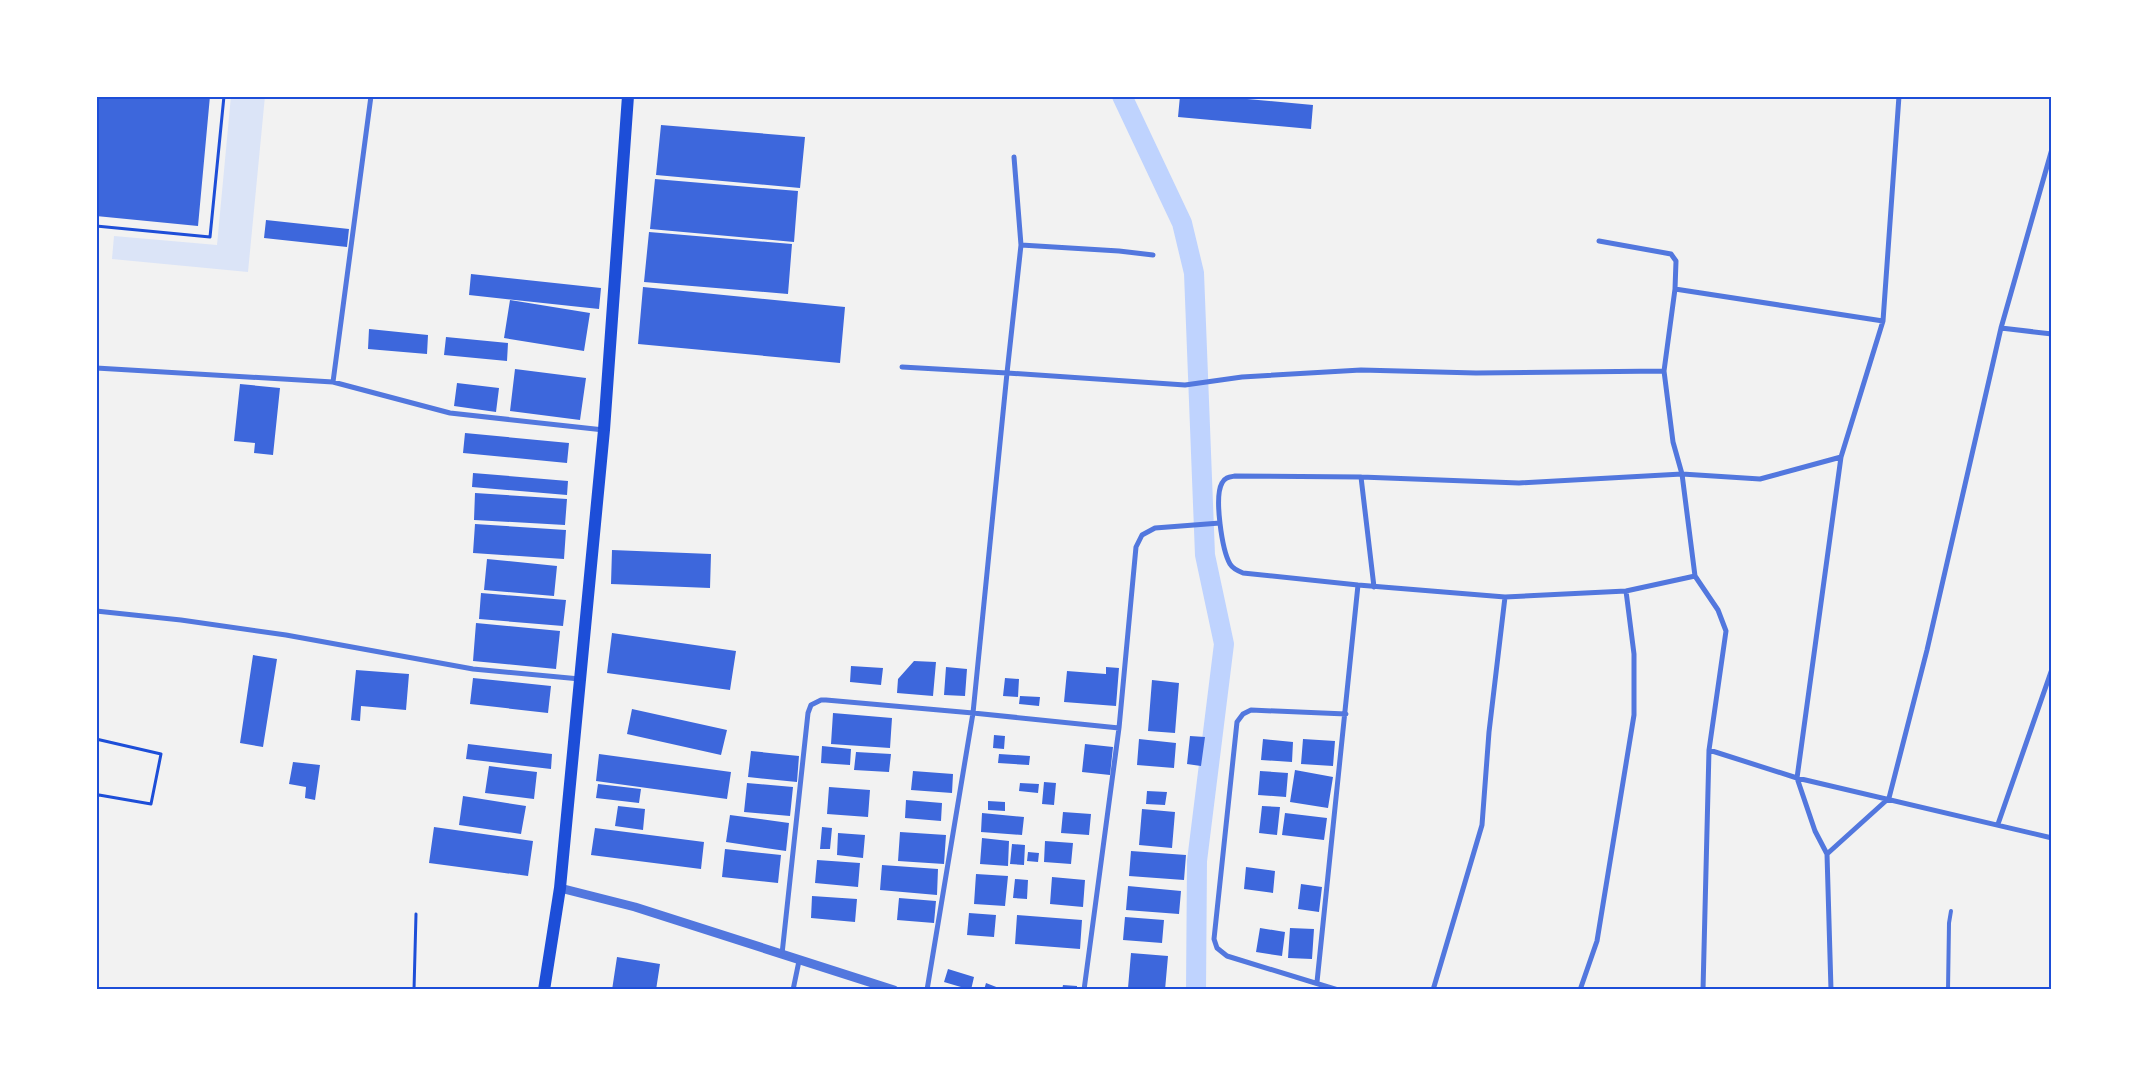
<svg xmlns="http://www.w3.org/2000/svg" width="2148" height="1086" viewBox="0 0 2148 1086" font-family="Barlow,sans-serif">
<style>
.green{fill:#dbe4f7}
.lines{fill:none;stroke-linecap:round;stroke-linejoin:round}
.canal{stroke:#bfd3fe;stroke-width:20}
.building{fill:#3d67dc}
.path{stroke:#1d4ed8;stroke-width:3}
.service{stroke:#5277de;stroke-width:4}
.minor{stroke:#5277de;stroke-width:5}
.tertiary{stroke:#5277de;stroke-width:9}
.primary{stroke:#1d4ed8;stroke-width:12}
.neatline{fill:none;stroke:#1d4ed8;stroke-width:2}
</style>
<rect width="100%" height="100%" fill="#f2f2f2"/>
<path class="green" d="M231 96H265L248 272 112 259 114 236 217 245Z"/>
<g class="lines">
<path class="canal" d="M1122 96 1182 223 1194 273 1205 555 1224 644 1197 861 1196 990"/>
</g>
<path class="building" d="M98 96H210L198 226 96 216V118Z
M1180 96H1214L1313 105 1311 129 1178 117Z
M661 125 805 137 800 188 656 175Z
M655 179 798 191 794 242 650 229Z
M266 220 349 229 347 247 264 238Z
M649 232 792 244 788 294 644 282Z
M471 274 601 288 599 309 469 295Z
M643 287 845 307 840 363 638 344Z
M510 300 590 313 584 351 504 338Z
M369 329 428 335 427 354 368 349Z
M446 337 508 343 507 361 444 355Z
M515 369 586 378 580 420 510 411Z
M457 383 499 388 496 412 454 406Z
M240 384 280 388 273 455 254 453 255 443 234 441Z
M465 433 569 443 567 463 463 453Z
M473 473 568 481 567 495 472 487Z
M475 493 567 499 565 525 474 520Z
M475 524 566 530 564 559 473 553Z
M612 550 711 554 710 588 611 584Z
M487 559 557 566 554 596 484 590Z
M481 593 566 600 563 626 479 619Z
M476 623 560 631 556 669 473 661Z
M612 633 736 651 730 690 607 673Z
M253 655 277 659 263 747 240 743Z
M914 661 936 662 933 696 897 693 898 679Z
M851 666 883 668 881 685 850 682Z
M946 667 967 669 965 696 944 695Z
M1106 667 1119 668 1116 706 1064 702 1067 671 1106 674Z
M356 670 409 674 406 710 361 706 360 721 351 720Z
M473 678 551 686 548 713 470 704Z
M1005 678 1019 679 1018 697 1003 696Z
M1152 680 1179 683 1175 733 1148 731Z
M1020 696 1040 697 1039 706 1019 704Z
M632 709 727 730 721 755 627 734Z
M833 713 892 718 890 748 831 744Z
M994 735 1005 736 1004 749 993 748Z
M1190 736 1205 737 1201 766 1187 764Z
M1139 739 1176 743 1174 768 1137 765Z
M1263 739 1293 742 1292 762 1261 760Z
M1303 739 1335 741 1333 766 1301 764Z
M468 744 552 754 551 769 466 759Z
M1085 744 1113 747 1110 775 1082 772Z
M822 746 851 749 850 765 821 763Z
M751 751 799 756 797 782 748 777Z
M856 752 891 754 889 772 854 770Z
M599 754 731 772 727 799 596 781Z
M999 754 1030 756 1029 765 998 763Z
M293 762 320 765 315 800 305 798 306 787 289 784Z
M489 766 537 772 534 799 485 793Z
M1295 770 1333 777 1328 808 1290 802Z
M913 771 953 774 952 793 911 790Z
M1260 771 1288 773 1286 797 1258 795Z
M1044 782 1056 783 1054 805 1042 804Z
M747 783 793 787 790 816 744 812Z
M1020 783 1039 784 1038 793 1019 791Z
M598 784 641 789 639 803 596 798Z
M829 787 870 790 868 817 827 814Z
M1147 791 1167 792 1165 805 1146 804Z
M463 796 526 806 521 834 459 825Z
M906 800 942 803 941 821 905 818Z
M988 801 1005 802V811L988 810Z
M618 806 645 809 643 830 615 826Z
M1262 806 1280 807 1277 835 1259 833Z
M1142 809 1175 812 1172 848 1139 845Z
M1063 812 1091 814 1089 835 1061 833Z
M982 813 1024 817 1022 835 981 832Z
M1285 813 1327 818 1324 840 1282 835Z
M730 815 789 823 786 851 726 842Z
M434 827 533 841 528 876 429 863Z
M822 827 832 828 830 849H820Z
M595 828 704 842 701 869 591 855Z
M900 832 946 835 944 864 898 861Z
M838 833 865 835 863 858 837 855Z
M982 838 1009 841 1008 866 980 864Z
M1045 841 1073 843 1071 864 1044 862Z
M1012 844 1025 845 1024 865 1010 864Z
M725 849 781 855 778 883 722 877Z
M1131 851 1186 855 1184 880 1129 876Z
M1028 852 1039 853 1038 862 1027 861Z
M817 860 860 863 858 887 815 883Z
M882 865 938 869 937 895 880 890Z
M1246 867 1275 871 1273 893 1244 889Z
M976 874 1008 876 1005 906 974 904Z
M1052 877 1085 880 1083 907 1050 904Z
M1015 879 1028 880 1027 899 1013 898Z
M1301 884 1322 887 1319 912 1298 909Z
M1128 886 1181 891 1179 914 1126 910Z
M812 896 857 899 855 922 811 918Z
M899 898 936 901 934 923 897 920Z
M969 913 996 915 994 937 967 935Z
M1017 915 1082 920 1080 949 1015 944Z
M1125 917 1164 920 1162 943 1123 940Z
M1260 928 1285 932 1282 956 1256 952Z
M1290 928 1314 929 1312 959 1288 958Z
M1131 953 1168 956 1165 990 1128 988Z
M617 957 660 964 656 990H612Z
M948 969 974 977 971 990 944 982Z
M986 983 1004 990H984Z
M1063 985 1077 986V990H1062Z"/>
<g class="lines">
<path class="path" d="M96 226 210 237 224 96
M96 739 161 754 151 804 99 795 96 796
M414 990 416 914"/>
<path class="service" d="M1948 990 1949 923 1951 911"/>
<path class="minor" d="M1014 157 1021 245 1007 373 1185 385 1242 377 1361 370 1476 373 1664 371 1675 289 1883 321
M1599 241 1671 254 1676 261 1675 289
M1021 245 1119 251 1153 255
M2001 328 2052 334
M902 367 1007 373 973 713 927 990
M96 368 333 382 450 413 604 430
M1664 371 1673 442 1682 474 1695 576 1718 610 1726 631 1709 750 1703 990
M333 382 371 96
M1361 477 1374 587
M1695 576 1626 591 1505 597 1358 585 1243 573C1238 571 1233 569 1230 564 1222 550 1214 497 1222 483 1225 477 1230 477 1235 476L1361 477 1519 483 1682 474 1760 479 1841 457
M96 611 181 620 286 635 473 669 580 679
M1709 750 1797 778 2052 838
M1998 824 2052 669
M1827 854 1815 831 1797 778 1841 457 1883 321 1899 96
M782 954 808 713 811 705 821 700H826L973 713 1119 728
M1317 982 1358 585
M793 990 799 961
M1084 990 1119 728 1136 547 1142 535 1155 528 1220 523
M1338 990 1227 956 1217 948 1214 939 1237 722 1243 714 1251 710 1346 714
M1433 990 1482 825 1489 732 1505 597
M1580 990 1597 941 1634 715V654L1626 591
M1831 990 1827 854 1889 798 1927 650 2001 328 2052 149"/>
<path class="tertiary" d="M560 888 635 907 894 990"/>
<path class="primary" d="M544 990 560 888 604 430 628 96"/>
</g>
<rect width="2148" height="1086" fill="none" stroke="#ffffff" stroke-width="195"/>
<rect x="98" y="98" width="1952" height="890" class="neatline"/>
</svg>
